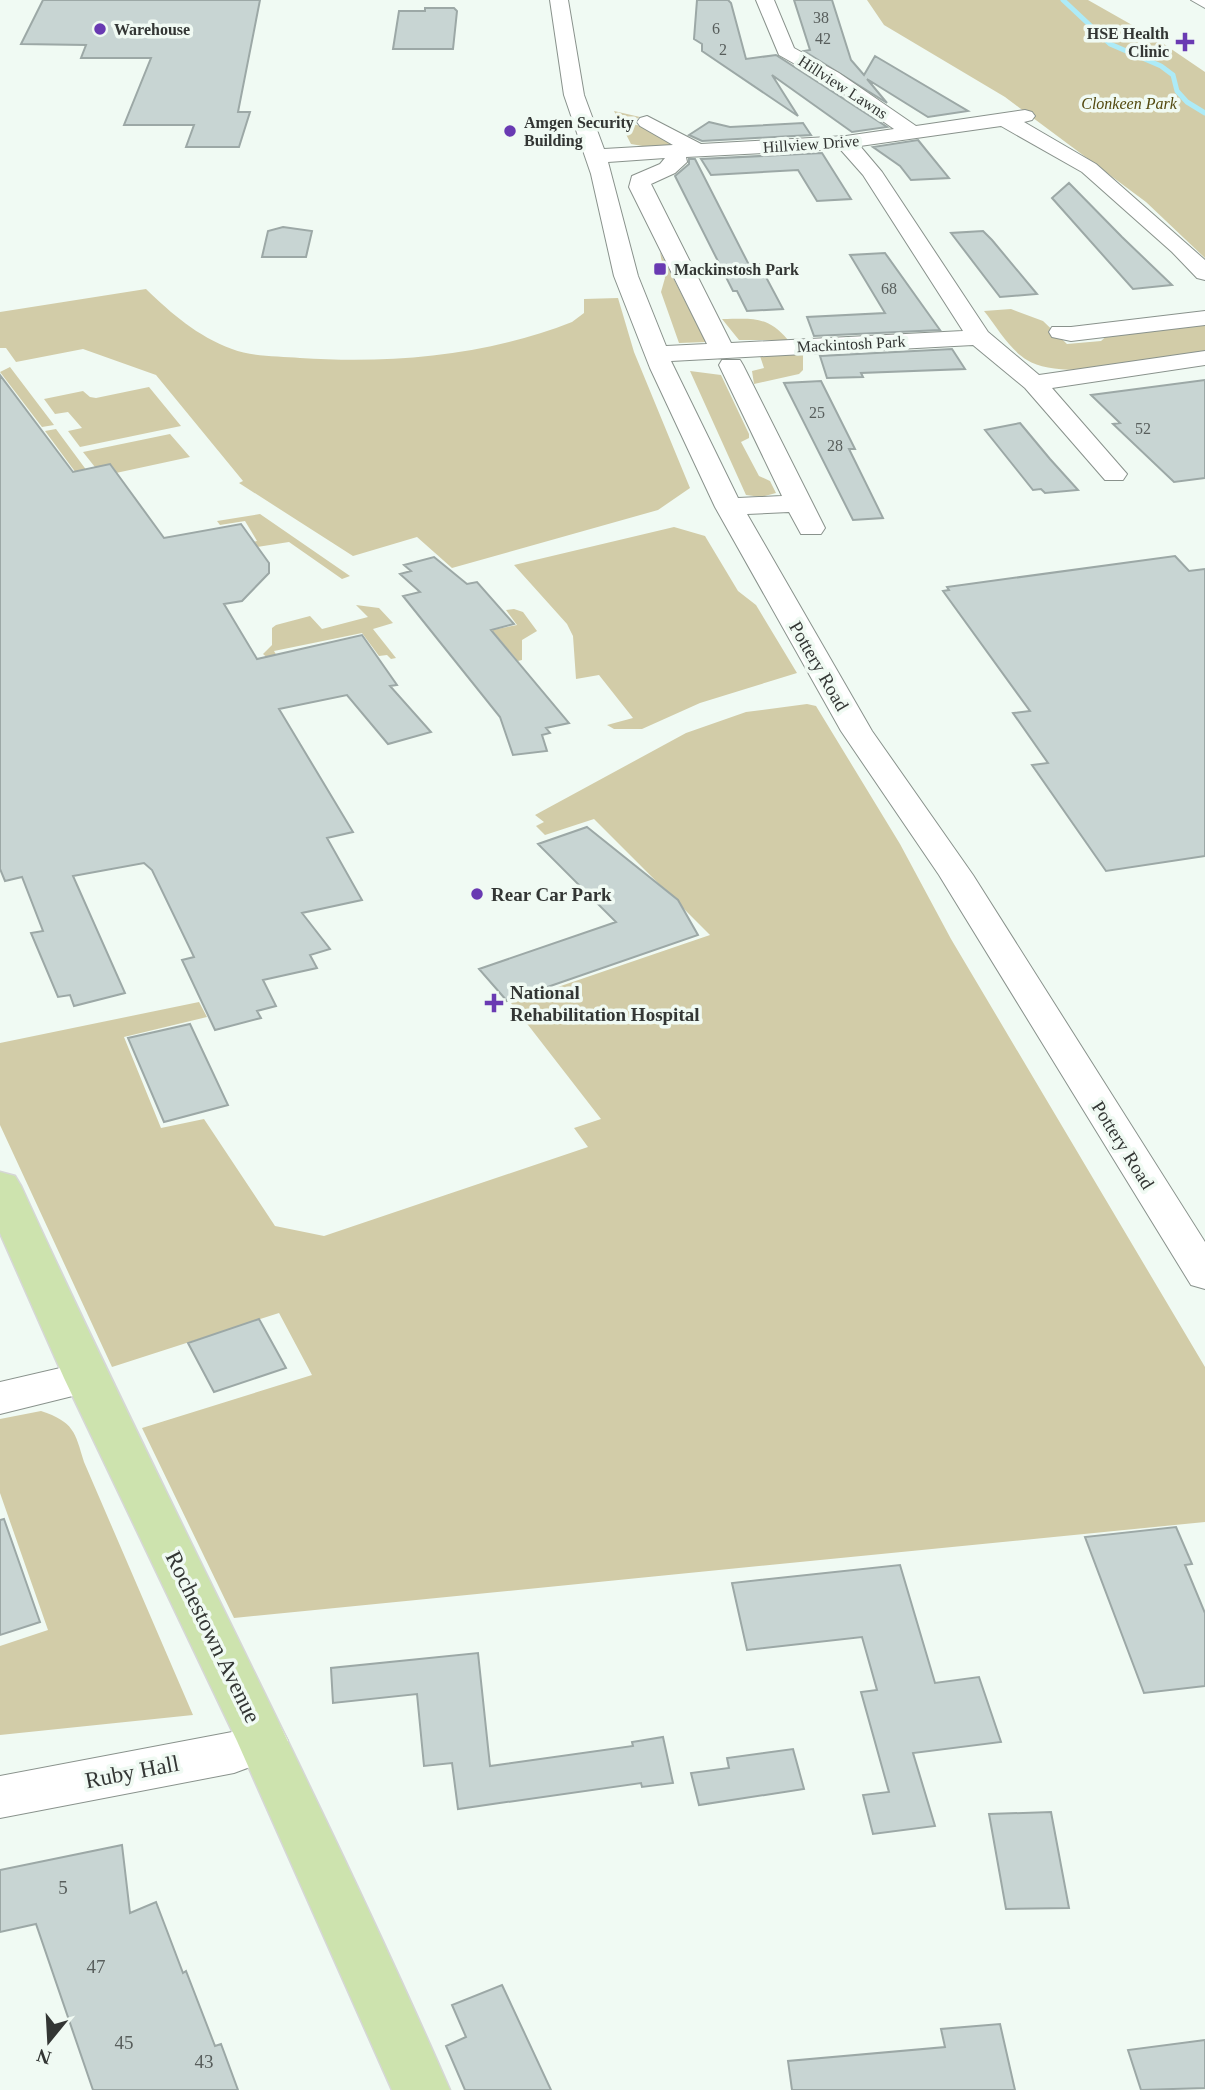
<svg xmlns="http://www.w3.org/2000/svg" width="1205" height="2090" viewBox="0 0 1205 2090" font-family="'Times New Roman',serif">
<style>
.green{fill:#d2cca8}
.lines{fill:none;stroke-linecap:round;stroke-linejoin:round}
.stream{stroke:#adebf7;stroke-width:5}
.building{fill:#c8d5d3;stroke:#9ca8a6;stroke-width:2}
.minor-casing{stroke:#89928c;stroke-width:2}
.major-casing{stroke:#d6d7d6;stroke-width:3}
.minor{fill:#fff;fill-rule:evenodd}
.major{fill:#cde3ae;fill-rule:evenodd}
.poi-dot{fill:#693ab2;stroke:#f0faf3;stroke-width:2.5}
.labels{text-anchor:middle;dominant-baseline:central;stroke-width:7;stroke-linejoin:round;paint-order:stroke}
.number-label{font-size:16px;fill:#585e5c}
.far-poi-label{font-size:16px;font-weight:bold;fill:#333634;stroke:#f0faf3;text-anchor:start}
.far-street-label{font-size:16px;fill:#333634;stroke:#f0faf3}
.far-park-label{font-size:16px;font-style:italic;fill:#53490f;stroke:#f0faf3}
.street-label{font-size:19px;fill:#333634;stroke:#f0faf3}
.poi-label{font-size:19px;font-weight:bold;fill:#333634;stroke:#f0faf3;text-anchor:start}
.near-number-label{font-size:19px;fill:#585e5c}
.near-street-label{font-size:23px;fill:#333634;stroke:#f0faf3}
</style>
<rect width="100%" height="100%" fill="#f0faf3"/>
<path class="green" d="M867 0H1088L1155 38 1205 72V258L1146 202 1005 97 884 25Z
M614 111 640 117 629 123 648 128 678 145 648 147 631 144Z
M660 252 706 342 679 343 661 292 665 278Z
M146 289C172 314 197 336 232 349 252 357 279 356 300 358 392 364 485 356 572 322L584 313V299L618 298 634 352 690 488 658 510 452 568 417 537 353 556 239 483 243 481 156 375 83 349 16 362 6 348H0V312Z
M1011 309 1043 321 1067 344 1101 341 1109 334 1205 323V353C1162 359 1063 383 1027 360 1009 349 997 327 984 311Z
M722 319C752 319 767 315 788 340H739Z
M803 353V370L799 374 754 384 752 371 764 368 760 356Z
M10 367 54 425 42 427 0 372Z
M690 371 721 375 749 434V438L741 442 759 476 770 481 776 493 761 497 746 495Z
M149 387 181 426 80 447 68 431 82 428 68 412 55 414 44 399 83 391 90 397 96 398Z
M56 429 90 475 79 477 45 431Z
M170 434 190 457 102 476 83 452Z
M260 514 350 576 342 579 289 542 257 547 253 542 257 541 245 521 220 525 217 521Z
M674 527 705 536 738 591 756 605 797 673 700 703 642 729H614L607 725 633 718 599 675 576 679 573 636 567 624 514 565Z
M356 605 379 608 393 623 373 629 396 658 391 659 387 655 379 656 362 633 274 651 284 668 280 669 263 654 272 645V628L276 625 310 616 322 629 368 617Z
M514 609 523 612 537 631 522 640V660L518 661 492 630 517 625 506 610Z
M807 704 816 706 900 844 951 939 1205 1367V1522L234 1618 142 1428 312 1375 279 1313 112 1367 0 1125V1043L199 1002 207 1017 124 1037 161 1128 204 1119 275 1226 324 1236 588 1147 574 1128 601 1119 511 1003 710 935 594 819 545 835 536 826 544 822 535 815 686 733 746 712Z
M41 1411C74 1422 75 1432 84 1462L193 1715 0 1735V1646L48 1630 0 1493V1419Z"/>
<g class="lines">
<path class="stream" d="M1063 0 1110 44 1161 66 1173 75 1177 91 1187 102 1205 113"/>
</g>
<path class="building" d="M43 0H260L238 112H250L239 147H186L194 125H124L151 58H81L86 45 21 44Z
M697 0H728L731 3 746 59 776 55 887 127 852 132 772 75 798 116 702 51V44L694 39Z
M794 0H832L851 60 864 75 875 56 968 111 928 117 867 79 887 103 804 51 810 50Z
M425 8H454L457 11 453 49H393L399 11H425Z
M709 122 730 127 803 123 811 135 702 141 689 135Z
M918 140 949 178 911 180 900 166 873 147Z
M822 153 851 199 817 201 798 170 711 175 701 159Z
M689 159H695L749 265 759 264 783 309 747 311 737 291H733L675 176 689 164Z
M1069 183 1122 237 1172 285 1133 289 1052 198Z
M283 227 312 231 306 257H262L268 231Z
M983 231 992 240 1037 294 1000 297 951 233Z
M885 253 940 330 814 336 807 317 885 313 850 255Z
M952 349 965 369 861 373 863 377 827 378 820 356Z
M0 375 73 472 110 464 164 538 241 524 269 563V573L242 601 224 604 257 659 362 635 397 685 390 686 431 732 388 744 347 695 279 709 353 832 327 838 362 900 302 913 330 949 310 955 317 968 263 980 276 1006 257 1011 261 1018 215 1030 182 960 194 957 152 870 144 863 73 876 125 993 74 1006 70 995 58 997 31 933 43 931 22 877 5 881 0 869Z
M1205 380V478L1174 482 1113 424 1120 423 1091 395Z
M821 381 855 449H849L883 518 853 520 784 383Z
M1020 423 1050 459 1078 490 1045 493 1041 489 1033 490 985 430Z
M1175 556 1189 571 1205 569V856L1106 871 1032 765 1048 763 1013 713 1030 711 943 591 949 590 947 587Z
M434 557 467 584 477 582 514 624 491 630 569 723 546 728 550 733 542 735 547 751 513 755 500 717 403 596 420 592 400 574 411 571 404 565Z
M587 827 678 900 698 935 507 1001 479 969 616 922 538 844Z
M190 1024 228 1105 164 1122 128 1038Z
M259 1319 286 1368 214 1392 188 1343Z
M4 1519 40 1622 0 1635V1520Z
M1176 1527 1192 1564 1185 1565 1205 1613V1686L1144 1693 1085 1537Z
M900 1565 935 1683 979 1677 1001 1742 913 1753 935 1826 873 1834 863 1795 889 1792 861 1692 877 1690 862 1637 747 1650 732 1583Z
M478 1653 490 1766 633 1746 632 1742 663 1737 673 1783 642 1787 641 1783 458 1809 452 1763 424 1766 417 1694 333 1703 331 1668Z
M793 1749 804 1789 699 1805 691 1773 729 1768 727 1758Z
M1051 1812 1069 1908 1006 1909 989 1814Z
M122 1845 130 1913 156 1902 183 1973 186 1971 215 2046 221 2044 238 2090H93L36 1924 0 1932V1870Z
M502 1985 551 2090H465L446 2046 466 2037 452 2005Z
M1000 2024 1015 2090H792L788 2061 945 2047 941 2029Z
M1205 2040V2088L1141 2090 1128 2050Z"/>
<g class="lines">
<defs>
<path id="minor" d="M550 0H568L584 95 604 149 673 145 640 126 637 122 640 118 647 116 701 144 846 136 894 129 825 81 779 55 756 0H774L794 48 839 73 916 126 1025 110 1032 112 1035 116 1032 120 1024 122 1096 164 1205 260V280L1197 278 1172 252 1082 172 1001 126 860 146 882 172 988 332 1039 375 1205 351V365L1052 388 1127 474 1123 480H1105L1025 388 973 345 671 361 738 498 782 496 719 365 722 360H740L743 365 825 528 821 534H801L789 512 747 514 872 731 973 875 1205 1242V1289L1191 1285 939 875 841 731 715 507 650 368 614 276 591 174 564 95ZM840 149 863 175 963 331 731 343 651 184 675 173 687 162 686 157ZM665 158 660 164 632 176 629 187 707 344 666 346 638 276 608 162Z
M1191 0H1205V8Z
M1205 311V325L1071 341 1052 337 1049 332 1052 327H1071Z
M86 1362 101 1367 107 1378 101 1389 0 1414V1382Z
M263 1720 280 1726 288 1741 280 1756 234 1773 0 1818V1776L232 1732Z"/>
<path id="major" d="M0 1172 15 1176 21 1186C159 1489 316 1784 450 2090H392L237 1741 64 1378 0 1233Z"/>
</defs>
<use href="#minor" class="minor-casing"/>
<use href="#major" class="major-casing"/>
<use href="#minor" class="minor"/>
<use href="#major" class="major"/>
</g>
<g class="poi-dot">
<circle cx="100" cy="29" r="7"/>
<path d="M1181.5 31.5h7v7h7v7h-7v7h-7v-7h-7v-7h7z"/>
<circle cx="510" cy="131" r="7"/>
<rect x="653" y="262" width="14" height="14" rx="3.5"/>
<circle cx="477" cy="894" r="7"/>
<path d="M490.5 992.5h7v7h7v7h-7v7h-7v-7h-7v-7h7z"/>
</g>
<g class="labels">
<g class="number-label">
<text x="821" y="17">38</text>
<text x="716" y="28">6</text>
<text x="823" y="38">42</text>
<text x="723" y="49">2</text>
<text x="889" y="288">68</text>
<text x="817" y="412">25</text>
<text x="1143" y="428">52</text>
<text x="835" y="445">28</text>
</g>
<g class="far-poi-label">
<text x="114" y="29">Warehouse</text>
<text x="1169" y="33" text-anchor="end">HSE Health<tspan x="1169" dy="18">Clinic</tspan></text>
<text x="524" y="122">Amgen Security<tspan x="524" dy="18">Building</tspan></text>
<text x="674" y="269">Mackinstosh Park</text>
</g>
<g class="far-street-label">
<text transform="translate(843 87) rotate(33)">Hillview Lawns</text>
<text transform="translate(811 144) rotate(-4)">Hillview Drive</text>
<text transform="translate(851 344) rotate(-3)">Mackintosh Park</text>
</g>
<g class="far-park-label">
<text x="1129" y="103">Clonkeen Park</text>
</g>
<g class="street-label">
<text transform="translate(819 666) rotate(60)">Pottery Road</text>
<text transform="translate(1123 1145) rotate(58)">Pottery Road</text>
</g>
<g class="poi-label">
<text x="491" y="894">Rear Car Park</text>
<text x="510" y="992">National<tspan x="510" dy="22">Rehabilitation Hospital</tspan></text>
</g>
<g class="near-number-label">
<text x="63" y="1887">5</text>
<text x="96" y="1966">47</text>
<text x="124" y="2042">45</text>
<text x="204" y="2061">43</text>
</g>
<g class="near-street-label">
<text transform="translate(213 1637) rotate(64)">Rochestown Avenue</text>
<text transform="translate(132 1772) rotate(-11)">Ruby Hall</text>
</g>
</g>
<g transform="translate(49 2041) rotate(198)" stroke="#f0faf3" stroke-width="5" paint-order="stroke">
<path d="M0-5L12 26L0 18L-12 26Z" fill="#333634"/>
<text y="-10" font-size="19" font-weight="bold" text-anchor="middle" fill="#333634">N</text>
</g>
</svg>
